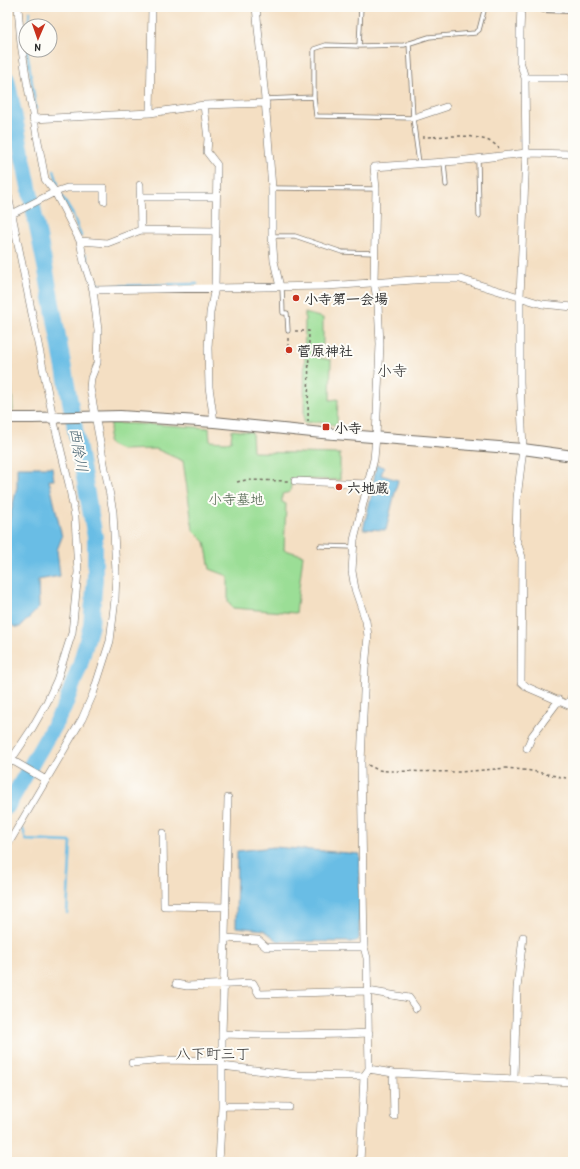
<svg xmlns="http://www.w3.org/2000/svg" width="580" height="1169" viewBox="0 0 580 1169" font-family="'Patrick Hand','Klee One',sans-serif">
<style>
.green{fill:#9bde96;stroke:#638460}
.water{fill:#69bde5;stroke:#4a7488}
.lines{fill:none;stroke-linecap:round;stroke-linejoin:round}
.stream{stroke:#69bde5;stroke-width:2.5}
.river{stroke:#69bde5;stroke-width:16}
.lane-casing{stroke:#716a60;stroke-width:5}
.street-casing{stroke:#716a60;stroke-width:8}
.secondary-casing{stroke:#716a60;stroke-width:12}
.path{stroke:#716a60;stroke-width:1.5;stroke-dasharray:3 3;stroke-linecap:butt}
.lane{stroke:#fff;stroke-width:3.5}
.street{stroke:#fff;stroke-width:7}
.secondary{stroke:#fff;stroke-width:10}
.poi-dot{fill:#c8321e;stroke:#fdfcf7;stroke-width:1.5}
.labels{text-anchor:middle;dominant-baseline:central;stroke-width:4;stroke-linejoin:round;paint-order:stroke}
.poi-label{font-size:14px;font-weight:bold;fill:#2b2b2b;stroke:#fdfcf7;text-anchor:start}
.park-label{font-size:14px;fill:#4d614b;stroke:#fdfcf7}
.neighbourhood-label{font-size:15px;fill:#2b2b2b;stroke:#fdfcf7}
.water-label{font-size:15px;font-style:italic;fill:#415e6c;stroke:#fdfcf7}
</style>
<rect width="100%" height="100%" fill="#fdfcf7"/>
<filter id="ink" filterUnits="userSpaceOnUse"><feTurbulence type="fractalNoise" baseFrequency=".025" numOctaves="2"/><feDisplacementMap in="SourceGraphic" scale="8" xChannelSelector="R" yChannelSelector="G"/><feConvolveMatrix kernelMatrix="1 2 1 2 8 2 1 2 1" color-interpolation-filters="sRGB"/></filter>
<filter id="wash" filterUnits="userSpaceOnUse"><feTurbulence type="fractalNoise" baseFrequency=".012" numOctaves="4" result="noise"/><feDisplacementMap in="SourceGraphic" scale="16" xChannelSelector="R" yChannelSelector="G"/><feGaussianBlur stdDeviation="0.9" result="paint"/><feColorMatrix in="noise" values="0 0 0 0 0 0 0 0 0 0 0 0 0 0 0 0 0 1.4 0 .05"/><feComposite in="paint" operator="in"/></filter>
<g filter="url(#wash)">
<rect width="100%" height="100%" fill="#f4dfc3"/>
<path class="green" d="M305 313 323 318V343L320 358 331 360 330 400 338 399 337 426C327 422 315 421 304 423Z
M7 326 9 334 13 411H7Z
M111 423 166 425 209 428 210 441 226 442 231 441 232 430 252 432 253 452 340 454V480L292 479 290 492 282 494V502L286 504 284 550 303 555 296 613 233 608 228 601V576L210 569 205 542 193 530 183 461 156 449 121 450 110 445 108 441Z"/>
<path class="water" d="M376 465 384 467 381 475 398 480 386 530 363 529 372 494Z
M17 467H52L54 480H49L62 537 57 550 60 576 38 580 39 608 20 627H14L7 619V529L17 487Z
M274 847 360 854 359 939 356 942 278 941 264 930 236 927 237 851Z"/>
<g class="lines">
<path class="stream" d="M28 26 30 12
M26 38V45
M27 50 36 109
M54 170 58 184
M61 195 73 215 81 236
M86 255 89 268
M92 278 97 284 103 286 197 284
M23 829 26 840 71 842 67 913"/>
<path class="river" d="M7 79 46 271 95 537V578L91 625 80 665 64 708 7 807"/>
</g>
</g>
<g filter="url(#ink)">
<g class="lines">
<defs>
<path id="lane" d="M409 43 413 118 419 163
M359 46 404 45 429 37 475 33 479 30 485 7
M314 97 316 116 413 118
M265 99 314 97V49L326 45 359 46 361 7
M478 159 479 216
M444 162 446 185
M272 188 376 189
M272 236H295L342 252 375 253
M282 287 283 313H287L288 331
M320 546 353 547"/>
<path id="street" d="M256 7 265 99 272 188V236L274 261 280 287
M521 7 520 32V61L525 78 526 153 520 297V382L523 449 517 498 516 539 522 557 521 682 527 687 573 707
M525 78H566
M204 105 208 139 207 152 217 165 215 287 210 313 208 348 209 387 214 422
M150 113 152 7
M413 118 446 107
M33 119 150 113 204 105 266 103
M140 185 141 230
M7 190 53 418 69 484 75 517 78 572 72 633 57 680 47 702 31 730 7 766
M140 197H216
M12 214 55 192 67 188H104V201
M80 241 107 243 141 230 216 231
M93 290 327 286 428 279H460L542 304 573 307
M295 481 368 484
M568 704 573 694
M527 748 532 736 559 700
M7 760 15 762 46 780
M163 833 164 906 226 907
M7 846 82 719 93 694 110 641 115 599 116 572 113 512 90 388 91 378 97 363 98 330 93 290 84 262 80 241 55 192 45 179 27 82 21 44 18 7
M225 938 228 798
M176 984 187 986 253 983 259 994 368 991 409 998 416 1008
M222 1034C271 1036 320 1035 369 1033
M132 1063 164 1060 222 1061
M222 1066 297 1075 364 1076
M369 1069 393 1073 573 1082
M393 1073 394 1116
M514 1078 517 988 523 937
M222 1106 289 1107
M219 1162 222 1106V1034L225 938 258 940 266 947H364
M360 1162 364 1076 369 1069 367 958 364 947 361 762 365 669 368 636 366 621 355 589 352 571 354 540 374 459 376 437 380 344 378 305 374 282 376 189 374 167 458 161 526 153 573 154"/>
<path id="secondary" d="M544 7 573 8
M7 418H32L120 416 214 422 322 433 523 449 573 456"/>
</defs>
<use href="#lane" class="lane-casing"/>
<use href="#street" class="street-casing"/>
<use href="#secondary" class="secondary-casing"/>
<path class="path" d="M422 137C445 137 483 131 499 148
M295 331H309L308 423
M288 338V354
M237 482 246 480 288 481
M368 765 378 770 388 771 460 772 506 768 532 771 566 778"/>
<use href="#lane" class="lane"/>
<use href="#street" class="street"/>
<use href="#secondary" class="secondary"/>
</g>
</g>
<g class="poi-dot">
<circle cx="296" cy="298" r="4"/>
<circle cx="289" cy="350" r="4"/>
<rect x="322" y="423" width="8" height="8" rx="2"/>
<circle cx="339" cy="487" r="4"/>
</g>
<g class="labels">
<g class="poi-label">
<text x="304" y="298">小寺第一会場</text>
<text x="297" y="350">菅原神社</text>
<text x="334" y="427">小寺</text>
<text x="347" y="487">六地蔵</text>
</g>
<g class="park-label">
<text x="236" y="498">小寺墓地</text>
</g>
<g class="neighbourhood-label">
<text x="392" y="370">小寺</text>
<text x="213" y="1053">八下町三丁</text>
</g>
<g class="water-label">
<text transform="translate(79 450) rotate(80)">西除川</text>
</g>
</g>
<rect width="580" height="1169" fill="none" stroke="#fdfcf7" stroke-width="24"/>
<g transform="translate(38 38) rotate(182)"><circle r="19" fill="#fdfcf7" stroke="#a9a8a5"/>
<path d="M0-3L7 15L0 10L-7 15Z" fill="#c8321e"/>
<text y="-6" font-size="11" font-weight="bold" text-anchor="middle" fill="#2b2b2b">N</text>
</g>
</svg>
